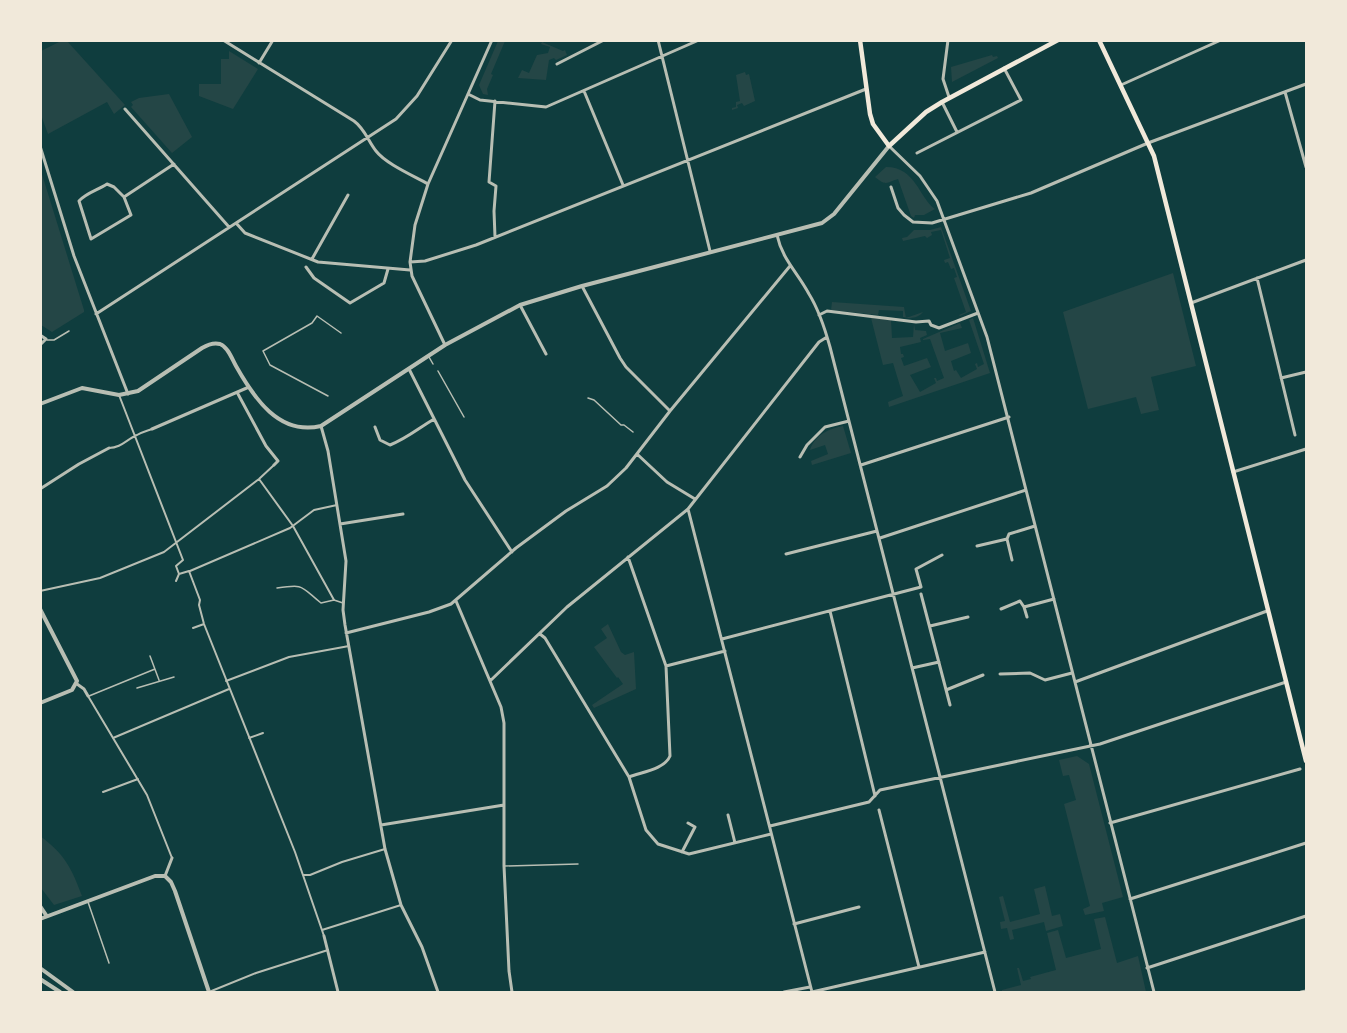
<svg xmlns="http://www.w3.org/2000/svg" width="1347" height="1033" viewBox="0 0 1347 1033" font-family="'Public Sans',sans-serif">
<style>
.green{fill:#244646}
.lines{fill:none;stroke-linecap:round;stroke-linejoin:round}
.service{stroke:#b8beb3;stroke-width:1.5}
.pedestrian{stroke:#b8beb3;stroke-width:2}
.minor{stroke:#b8beb3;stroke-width:3}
.tertiary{stroke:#b8beb3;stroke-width:4}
.secondary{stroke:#f1e9da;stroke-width:4.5}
</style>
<rect width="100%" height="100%" fill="#0f3d3e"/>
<path class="green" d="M61 41H67L125 105 114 114 107 102 48 134 41 115V51Z
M498 41H505L491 74 493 75 487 89 488 95 483 94 479 85Z
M542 42 563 51 565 50 567 55 556 60 554 58 549 60 546 80 518 78 522 70 529 73 537 55 548 53 550 47 541 44Z
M229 51 258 69 233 109 199 96V84H221V59H229Z
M992 55 993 57 997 56 998 58 952 82 951 67Z
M745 72 746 75 749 74 755 101 744 106 742 103 737 105 738 108 732 110V108L736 107V102L740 101 736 75Z
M169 94 192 137 172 153 131 107 133 105 131 102 139 98Z
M886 167C916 167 919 198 935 209L924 215H915L914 218 911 216 898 179C887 182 887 187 875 177Z
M41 171 84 310V312L52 332 41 325Z
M941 227 971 311 960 316 959 315 966 312 954 278 957 277 954 268 951 269 948 262 945 263 944 260 950 258 941 230 931 232 932 235 927 238 925 236 903 241 902 238 907 237 914 230H930Z
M1173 273 1196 366 1151 377 1159 410 1141 414 1136 397 1088 409 1063 312Z
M832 302 904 307 906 318 923 312C918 318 911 319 903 317V311L879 310 878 315 831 310Z
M871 318 891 320 892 338 913 337 914 324 915 330 926 331 927 335 920 338 921 342 900 347 901 354H903L904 357 901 358 904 366 927 358 931 367 910 375 920 392 936 383 934 378H936L937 381 944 378 930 339 923 340V339L960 323 962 328 940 333 945 351 968 343 971 353 951 361 954 371 956 370 961 378 977 369 975 364 977 363 978 367 984 364 969 320 973 318 990 373 889 407 888 402 903 396 893 363 883 365Z
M843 426 851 453 812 465 811 461 828 454 825 445 810 450C815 435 828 429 843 426Z
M608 624 621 652 625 655 634 652 636 689 594 708 592 705 623 684 618 677 617 678 594 647 607 638 601 629Z
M1077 756 1089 764 1123 897 1102 903 1104 911 1085 915 1083 909 1090 906 1064 804 1076 800 1069 775 1063 776 1059 760Z
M40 836C65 854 72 869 82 896L54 905 41 888Z
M1045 886 1052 916 1060 914 1063 926 1046 931 1044 922 1012 930 1014 939 1010 940 1007 928 1001 929 1000 922 1005 921 999 897 1003 896 1010 922 1040 914 1034 889Z
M1105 917 1117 963 1138 956 1146 992H1002V990L1021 985 1017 968H1019L1023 981 1031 979 1030 977 1056 970 1047 933 1058 930 1066 958 1101 949 1094 919Z"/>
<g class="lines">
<path class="service" d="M47 340H54L69 331
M429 357 433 364
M438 371 464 417
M328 396 270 365 263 351 312 323 317 316 341 333
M588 398 594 400 621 425H624L633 432
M277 588C305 584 300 586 321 603L334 600 343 603
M150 656 159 680
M137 688 174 677
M89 696 155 669
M504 866 578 864
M88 902 109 963"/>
<path class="pedestrian" d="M119 395 183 560 176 566 179 574 189 571 200 600 199 605 204 624 295 852 324 936
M109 448C121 448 127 439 137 435 142 432 147 431 152 429
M259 479 293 526 334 600
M190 571 290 528 314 510 337 505
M176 581 179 574
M40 591 100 578 164 552 259 479 274 465
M193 628 204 624
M226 681 289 657 349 646
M88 696 147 795 172 858
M113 738 229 689
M249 738 263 733
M103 792 138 779
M303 875H310L342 862 385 849
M322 930 401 905
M209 992 256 973 328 950"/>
<path class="minor" d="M223 40 354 121C365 129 368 141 376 151 386 164 414 176 428 184
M658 40 710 251
M948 40 943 79 949 97
M40 41 41 40
M259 63 273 40
M557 64 604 40
M1121 85 1221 40
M584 91 623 185
M1285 92 1306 167
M468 94 480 100 546 107 699 40
M495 101 489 182 496 186 494 211 495 237
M942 102 957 132
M125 109 229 227
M40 146 74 256 128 394
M889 146 920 176 937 201 987 337 1154 992
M917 153 1021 100 1004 68
M891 187 898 208 904 215 913 222 932 223 1031 193 1148 143 1306 84
M124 197 114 187 107 184C98 190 86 193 79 201L91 239 131 215 124 197 174 164
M236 223 245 233 318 262 410 270
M777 235C782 259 798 273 809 294 819 310 825 329 830 347L995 992
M312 259 348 195
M410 262 425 261 476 245 866 89
M306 267 314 278 350 303 384 283 388 269
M1257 278 1295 435
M582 286 620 358 626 367 670 411
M1191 303 1306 260
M520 305 546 354
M96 314 396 119 417 96 452 40
M819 315 827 311 916 322 929 321 931 325 939 328 978 313
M40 335 46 339 40 345
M445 345 412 276 410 262 415 225 428 184 492 40
M409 369 465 480 512 552
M1281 378 1306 372
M238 394 266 446 278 461 274 465
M321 426 328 451 346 561 343 610 345 625 385 849 401 905 422 947 438 992
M375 427 380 440 390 445C406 439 419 428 434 419
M152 429 249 387
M637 454 667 482 695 499
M800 457 807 445 825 427 849 421
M861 465 1009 417
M1233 472 1306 449
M40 489 79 464 109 448
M688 509 812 992
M340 524 403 514
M880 538 1026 490
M1007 539 1012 560
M977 546 1007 539 1009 534 1035 526
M786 554 877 531
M628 557 666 666 670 756C665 769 642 772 629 777
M921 594 950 705
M456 601 501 707 504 723V866L509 971 512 992
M1024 607 1027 617
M1001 609 1020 601 1024 607 1054 599
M830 611 875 796
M930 626 968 617
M346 633 429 612 451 604 516 548 566 511 607 486 626 468 670 411 790 266
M540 634 545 638 629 777 646 830 658 844 689 854 771 834
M722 639 921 587 916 569 942 555
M666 666 725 651
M912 668 939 662
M1000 674 1030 673 1045 680 1072 673
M490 681 567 607 688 509 819 342 827 337
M1075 682 1267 611
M77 684 84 689 88 696
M946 690 983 675
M879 810 919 967
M728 815 735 843
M1110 823 1300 769
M381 825 504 805
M770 826 869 802 880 790 1100 744 1286 682
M682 852 695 827 688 823
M165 876 172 858
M1130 899 1306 843
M794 924 859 907
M324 936 338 992
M1147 968 1306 916
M784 992 810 987
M812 992 985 952
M1301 992 1306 991"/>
<path class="tertiary" d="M40 404 82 388 119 395 138 391 202 348C207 345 213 342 220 344 228 347 232 359 236 366 254 398 279 436 321 426L445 345 520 305 582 286 822 223 834 214 889 146
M40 609 77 681 72 690 40 703
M40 906 46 915
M40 919 155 876H165L171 882 175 891 209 992
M40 968 73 992
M40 979 60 992"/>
<path class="secondary" d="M860 40 870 114 873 124 889 146 926 112 942 102 1058 40
M1099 40 1154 156 1306 761"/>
</g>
<rect width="1347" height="1033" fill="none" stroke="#f1e9da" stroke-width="84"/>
</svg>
